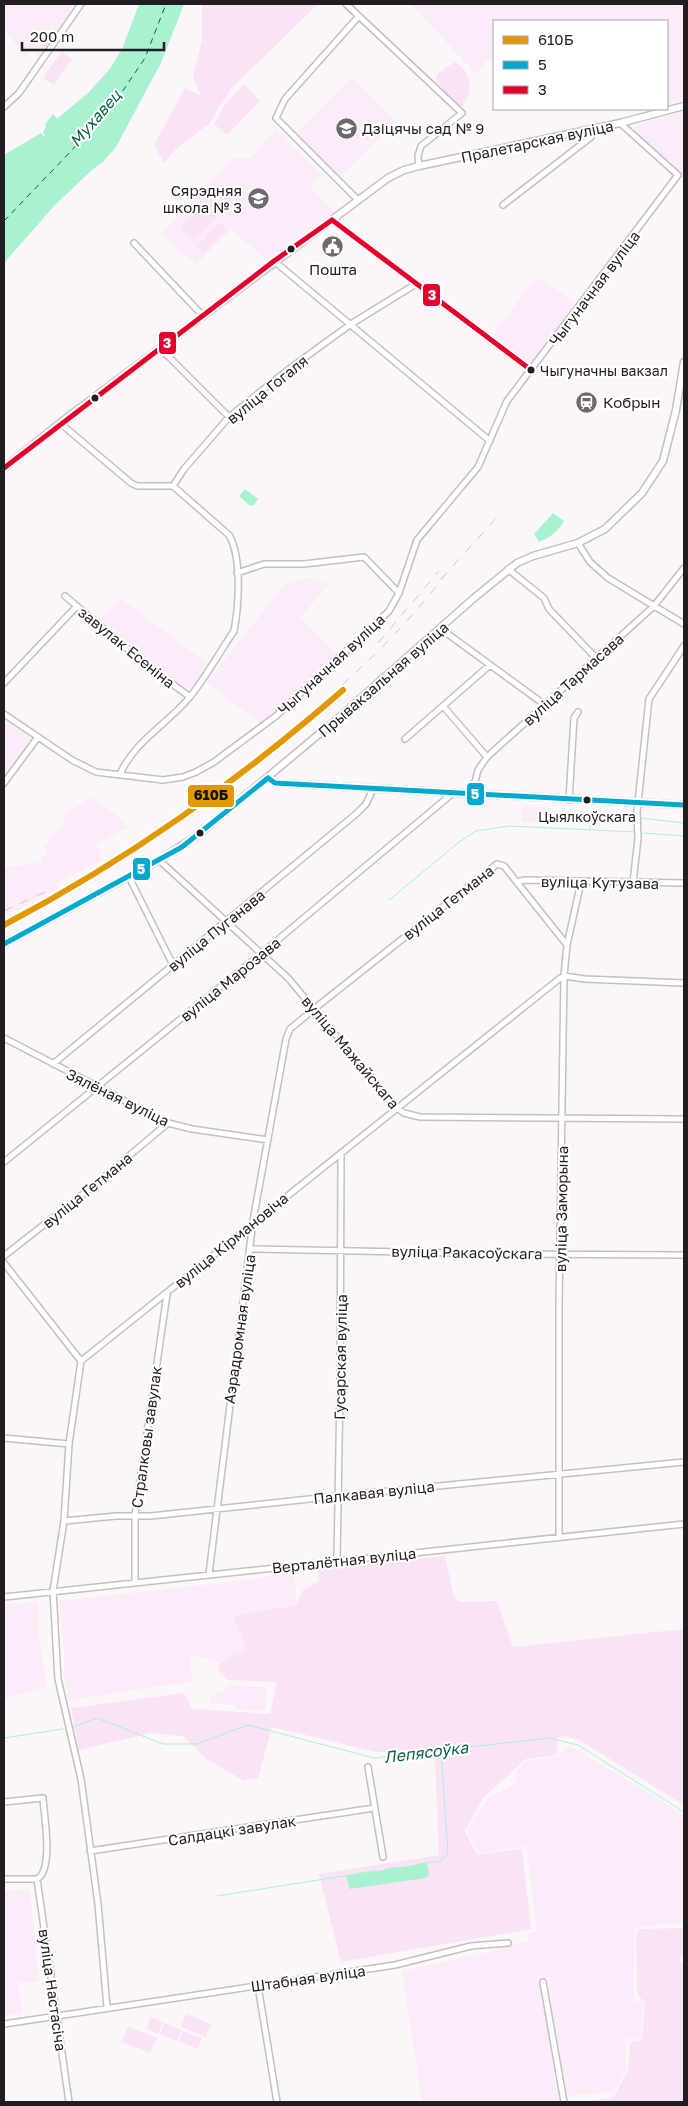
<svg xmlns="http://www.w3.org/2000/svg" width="688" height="2106" viewBox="0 0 688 2106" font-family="'Golos Text',sans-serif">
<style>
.built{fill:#fcecf9}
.green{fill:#f9e4f6}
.water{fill:#a8f2d1}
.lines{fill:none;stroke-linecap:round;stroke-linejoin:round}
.stream{stroke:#a8f2d1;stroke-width:1}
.ferry{stroke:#0a6143;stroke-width:1;stroke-dasharray:6 5;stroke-linecap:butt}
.minor-casing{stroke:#c5bec4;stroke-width:8}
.major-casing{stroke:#c5bec4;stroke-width:9}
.minor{stroke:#fefefe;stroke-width:5}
.major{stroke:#fefefe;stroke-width:6}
.rail{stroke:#cbc9ca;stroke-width:1;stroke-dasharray:9 9;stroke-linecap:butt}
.bus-1-casing{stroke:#fff;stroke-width:9}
.bus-2-casing{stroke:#fff;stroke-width:9}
.bus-1{stroke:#00a9ce;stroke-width:5}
.bus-2{stroke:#e4002b;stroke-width:5}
.rail-1-casing{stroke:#fff;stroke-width:10}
.rail-1{stroke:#e29804;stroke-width:6}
.bus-dot{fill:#241c23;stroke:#fff;stroke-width:2}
.labels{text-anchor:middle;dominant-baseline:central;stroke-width:4;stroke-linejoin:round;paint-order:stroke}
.bus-label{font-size:14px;fill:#241c23;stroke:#fff;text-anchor:start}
.poi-label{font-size:15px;fill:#241c23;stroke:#fff;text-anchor:start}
.street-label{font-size:15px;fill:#241c23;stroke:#fff}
.water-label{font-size:16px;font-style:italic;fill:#0a6143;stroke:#fff}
.line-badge{stroke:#fff;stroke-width:2}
.badge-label{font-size:14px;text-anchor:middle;font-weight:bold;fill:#fff}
.pale-badge-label{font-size:14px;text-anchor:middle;font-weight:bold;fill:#111}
</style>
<rect width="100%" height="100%" fill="#fbf6fa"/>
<path class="built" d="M8 4H72L71 11 38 57 33 51 24 56 4 28V7Z
M411 4H678L684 14V100L667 104V21H494V64L488 59 476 74Z
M352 77 397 122 340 177 296 133Z
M684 112V179L681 176 683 174 635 133 634 129 639 124Z
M276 128 288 140 287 142 322 174 310 187 334 212 267 260 231 229 196 264 160 235 234 158H251Z
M544 280 572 301V310L530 364 493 335 532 282Z
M313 577 329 584 300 618 341 657 263 725 206 683 284 585Z
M121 599 208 664 194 685 184 690 101 620Z
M4 720 32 739 4 777Z
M92 797 126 823 128 828 94 845 95 849 100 848 101 852 99 853 102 860 57 883 59 888 4 916V868L43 862 41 859 45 856 46 850 44 847 66 819 63 816Z
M524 806 547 807 546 823 521 822 522 808Z
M294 1569 297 1605 233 1616 247 1650 219 1663 189 1654 193 1681 69 1700 64 1674V1654L59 1601 258 1579Z
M38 1602 39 1638 47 1686 4 1699V1604Z
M227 1685 267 1687 265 1711 235 1709V1705L210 1703 211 1696 226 1690Z
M570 1746 684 1814V1922L634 1928V2003L643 2002 641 2039H625L626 2070 614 2092 565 2096 548 1977 537 1978 540 1979 559 2102H422L402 1971 485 1953 529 1941 528 1934 537 1931 526 1846 479 1854 467 1831 487 1799 516 1784V1771L527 1761 559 1756Z
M30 1889 39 1981 18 1983 22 2013 4 2016V1891Z"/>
<path class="green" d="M202 4H318L231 89 209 124 175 150 164 163 154 145 185 88 200 95 193 77 202 40Z
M62 51 72 59 54 85 43 78Z
M455 62C471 70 474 91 463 105H459L451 99 436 81 437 74Z
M244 84 260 101 227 135 214 124 224 106Z
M220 186 233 200 227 206 214 193Z
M210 195 224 209 195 241 180 228Z
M219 222 227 229 204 253 197 246Z
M445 1556 454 1597 460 1602 497 1601 513 1647 684 1629V1805L579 1740 564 1736 557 1738V1755L526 1759 484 1797 465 1831 477 1855 522 1849 531 1929 341 1962 319 1874 439 1855 435 1761 433 1748 376 1752 272 1727 258 1778 244 1781 205 1758 183 1736 151 1733 79 1750 71 1708 184 1693 192 1709 270 1714 277 1682 228 1680 219 1672V1663L247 1650 233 1616 296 1605 303 1590 319 1581 318 1569Z
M684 1928V1955L680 1958V1962L684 1964V2102H586L614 2097 628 2070 630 2045 633 2041 642 2040 645 2002 639 1997 637 1990 636 1934 641 1929Z
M186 2014 211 2024 206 2037 181 2027Z
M150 2017 163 2022 158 2034 148 2030 147 2027Z
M164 2023 182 2030 177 2041 160 2034Z
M128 2026 157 2038 150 2053 121 2042Z
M183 2031 202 2038 198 2049 179 2041Z"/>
<path class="water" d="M139 4H184L161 63 116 147 102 163 93 169 55 205 4 263V155L41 133 46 138 43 132 46 127 45 124 53 114 57 119 88 93 109 70 122 49Z
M245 489 258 499 253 506 249 505 239 496Z
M553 513 564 521C560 530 548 539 539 542L534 534Z
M427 1863 429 1875 426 1878 350 1889 346 1876Z"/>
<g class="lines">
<path class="stream" d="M640 818 684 823
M589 829 596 816 633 817
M643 833 684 836
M389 900 458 843 476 831 509 826 636 832
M71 1728 97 1718 163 1744H197L248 1725 374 1758 549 1738 578 1745 684 1812
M4 1738 63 1729
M418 1864 441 1861 448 1853 441 1751
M386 1869 399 1867
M354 1874 375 1871
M217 1896 350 1875"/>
<path class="ferry" d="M4 221 73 149 120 95 145 58 166 4"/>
<defs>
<path id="minor" d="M346 4 462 113 421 146 418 156 419 166
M4 107 19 93 81 4
M358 200 276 118 285 99 359 16
M503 205 591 137 594 128
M332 220 531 370
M134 243 203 316
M274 261 490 441
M160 348 229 417
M60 423 131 483 137 486H173L229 535C242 558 239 604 234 631 219 653 206 677 189 698 166 725 135 741 120 774
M173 486 184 469 229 417 285 372 351 324 416 284
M578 543 590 562 608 578 684 624
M508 569 544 598 549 609 596 658
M237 573 264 564H304L364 557 399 593
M65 596 148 666 190 697
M441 629 545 705
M4 683 77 606
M443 706 487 757
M4 714 72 760 96 772 163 780 183 777 196 772 214 762 276 716 389 611 399 593 417 540 478 467 507 401 678 175 620 123
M405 739 490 665
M4 783 38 737
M472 794 478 770 487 757 654 606 684 568
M569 800 574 718 578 712
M159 860 288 978 397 1108 404 1113 420 1117 684 1119
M129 877 173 965
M517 882 525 880 684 883
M633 883 638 838 637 812 649 699 684 646
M4 1038 168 1123 192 1129 268 1140
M53 1064 356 814 366 804 373 789
M4 1162 262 953 453 793
M250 1249 507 1254 684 1255
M4 1256 92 1187 168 1123
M4 1263 81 1361
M4 1438 69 1444
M64 1521 116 1516H151L337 1496 684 1462
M559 1537V1304L564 976 567 945 581 882
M337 1560 340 1392 341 1153
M209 1574 253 1221 286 1039 290 1029 314 1009 497 864 504 866 567 945
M135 1582V1515L167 1294
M4 1597 684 1524
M368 1767 383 1857
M4 1802 43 1798C44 1815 54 1870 37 1879H4
M90 1851 374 1808
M37 1879 69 2102
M543 1982 564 2102
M258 1986 277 2102
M107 2007 98 1904 81 1779 58 1679 53 1591 64 1521 69 1444 81 1361 559 979 564 976 585 979 684 983
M4 2024 395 1965 471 1946 508 1943"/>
<path id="major" d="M4 468 69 416 388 178 404 170 419 166 620 123 684 106
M268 778 275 783 684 805
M4 944 159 860 198 835 336 720 474 598 517 563 533 556 578 543 605 529 642 493 663 461 676 410 684 362"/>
</defs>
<use href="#minor" class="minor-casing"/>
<use href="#major" class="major-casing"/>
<use href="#minor" class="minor"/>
<use href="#major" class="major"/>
<path class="rail" d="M441 579 501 513
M378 643 439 571
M4 911 47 891
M4 920C113 866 213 798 305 718 356 674 404 629 445 575"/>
<defs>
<path id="bus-1" d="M268 778 275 783 684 805
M4 944 182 847 268 778"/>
<path id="bus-2" d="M332 220 531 370
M4 468 274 261 332 220"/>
</defs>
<use href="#bus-1" class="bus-1-casing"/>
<use href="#bus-2" class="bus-2-casing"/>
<use href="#bus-1" class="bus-1"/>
<use href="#bus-2" class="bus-2"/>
<defs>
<path id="rail-1" d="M4 925C129 859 236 783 343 690"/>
</defs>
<use href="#rail-1" class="rail-1-casing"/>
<use href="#rail-1" class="rail-1"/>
</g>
<defs>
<symbol id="school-disc" viewBox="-11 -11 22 22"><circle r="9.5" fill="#6f686e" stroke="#fff"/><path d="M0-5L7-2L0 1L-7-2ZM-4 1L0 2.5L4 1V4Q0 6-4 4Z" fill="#fff"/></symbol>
<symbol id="civic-disc" viewBox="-11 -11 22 22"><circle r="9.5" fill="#6f686e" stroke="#fff"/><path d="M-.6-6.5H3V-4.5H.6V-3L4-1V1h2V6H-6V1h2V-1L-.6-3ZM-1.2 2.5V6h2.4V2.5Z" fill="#fff"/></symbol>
<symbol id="station-disc" viewBox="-11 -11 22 22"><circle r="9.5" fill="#6f686e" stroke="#fff"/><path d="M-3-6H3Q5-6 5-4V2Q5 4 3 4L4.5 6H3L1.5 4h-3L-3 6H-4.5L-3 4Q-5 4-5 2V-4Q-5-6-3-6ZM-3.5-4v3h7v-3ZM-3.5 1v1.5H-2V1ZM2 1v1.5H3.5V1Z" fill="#fff"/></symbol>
</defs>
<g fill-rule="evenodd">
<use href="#school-disc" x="334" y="116" width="25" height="25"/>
<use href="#school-disc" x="246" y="186" width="25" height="25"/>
<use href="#civic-disc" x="320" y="234" width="25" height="25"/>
<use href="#station-disc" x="574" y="390" width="25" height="25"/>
</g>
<g class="bus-dot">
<circle cx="291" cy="249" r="4.5"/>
<circle cx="531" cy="370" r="4.5"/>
<circle cx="95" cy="398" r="4.5"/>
<circle cx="587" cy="800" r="4.5"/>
<circle cx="200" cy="833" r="4.5"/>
</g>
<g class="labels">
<g class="bus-label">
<text x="540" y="370">Чыгуначны вакзал</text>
<text x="587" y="816" text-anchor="middle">Цыялкоўскага</text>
</g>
<g class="poi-label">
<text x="362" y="128">Дзіцячы сад № 9</text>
<text x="242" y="190" text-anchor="end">Сярэдняя<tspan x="242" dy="17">школа № 3</tspan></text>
<text x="333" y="269" text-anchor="middle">Пошта</text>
<text x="603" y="402">Кобрын</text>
</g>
<g class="street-label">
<text transform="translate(537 141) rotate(-12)">Пралетарская вуліца</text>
<text transform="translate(594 288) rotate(-53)">Чыгуначная вуліца</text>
<text transform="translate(267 389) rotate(-39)">вуліца Гогаля</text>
<text transform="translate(127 647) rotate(39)">завулак Есеніна</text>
<text transform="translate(331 664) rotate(-43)">Чыгуначная вуліца</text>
<text transform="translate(383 679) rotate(-41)">Прывакзальная вуліца</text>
<text transform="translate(573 679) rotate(-42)">вуліца Тармасава</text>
<text transform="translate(600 882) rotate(1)">вуліца Кутузава</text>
<text transform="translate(448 902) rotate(-38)">вуліца Гетмана</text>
<text transform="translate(216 930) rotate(-39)">вуліца Пуганава</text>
<text transform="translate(230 979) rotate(-39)">вуліца Марозава</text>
<text transform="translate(351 1052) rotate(50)">вуліца Мажайскага</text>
<text transform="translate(118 1097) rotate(26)">Зялёная вуліца</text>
<text transform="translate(87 1190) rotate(-39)">вуліца Гетмана</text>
<text transform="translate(561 1209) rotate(-89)">вуліца Заморына</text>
<text transform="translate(231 1240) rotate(-39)">вуліца Кірмановіча</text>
<text transform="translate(467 1252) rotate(1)">вуліца Ракасоўскага</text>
<text transform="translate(239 1329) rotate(-82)">Аэрадромная вуліца</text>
<text transform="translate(340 1357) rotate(-89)">Гусарская вуліца</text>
<text transform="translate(146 1437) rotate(-82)">Стралковы завулак</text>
<text transform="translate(374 1492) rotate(-6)">Палкавая вуліца</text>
<text transform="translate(344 1560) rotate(-6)">Верталётная вуліца</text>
<text transform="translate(232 1830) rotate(-9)">Салдацкі завулак</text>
<text transform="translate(308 1978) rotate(-8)">Штабная вуліца</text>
<text transform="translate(53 1990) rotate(82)">вуліца Настасіча</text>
</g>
<g class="water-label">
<text transform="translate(95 118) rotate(-49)">Мухавец</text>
<text transform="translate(426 1752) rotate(-7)">Лепясоўка</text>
</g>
</g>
<g class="line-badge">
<rect x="422" y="283" width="19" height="24" rx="5" fill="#e4002b"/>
<rect x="158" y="331" width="19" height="24" rx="5" fill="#e4002b"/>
<rect x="466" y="782" width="19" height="24" rx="5" fill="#00a9ce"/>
<rect x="187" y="784" width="48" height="24" rx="5" fill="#e29804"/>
<rect x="132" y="857" width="19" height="24" rx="5" fill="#00a9ce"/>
</g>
<g class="badge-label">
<text x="432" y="300">3</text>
<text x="167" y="348">3</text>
<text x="475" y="799">5</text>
<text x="141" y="874">5</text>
</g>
<g class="pale-badge-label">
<text x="211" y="800">610Б</text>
</g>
<rect width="688" height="2106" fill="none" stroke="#241c23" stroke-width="10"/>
<rect x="493" y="20" width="175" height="90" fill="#ffffff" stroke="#a7a4a7"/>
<rect x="503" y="36" width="25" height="8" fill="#e29804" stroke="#a7a4a7"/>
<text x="538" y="45" font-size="15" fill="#241c23">610Б</text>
<rect x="503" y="61" width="25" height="8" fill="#00a9ce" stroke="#a7a4a7"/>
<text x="538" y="70" font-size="15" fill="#241c23">5</text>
<rect x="503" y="86" width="25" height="8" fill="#e4002b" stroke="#a7a4a7"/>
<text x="538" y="95" font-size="15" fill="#241c23">3</text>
<path d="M22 42v8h142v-8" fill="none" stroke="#241c23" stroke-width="2.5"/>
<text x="30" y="42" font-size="15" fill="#241c23" stroke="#ffffff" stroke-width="4" paint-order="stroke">200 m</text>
</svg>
